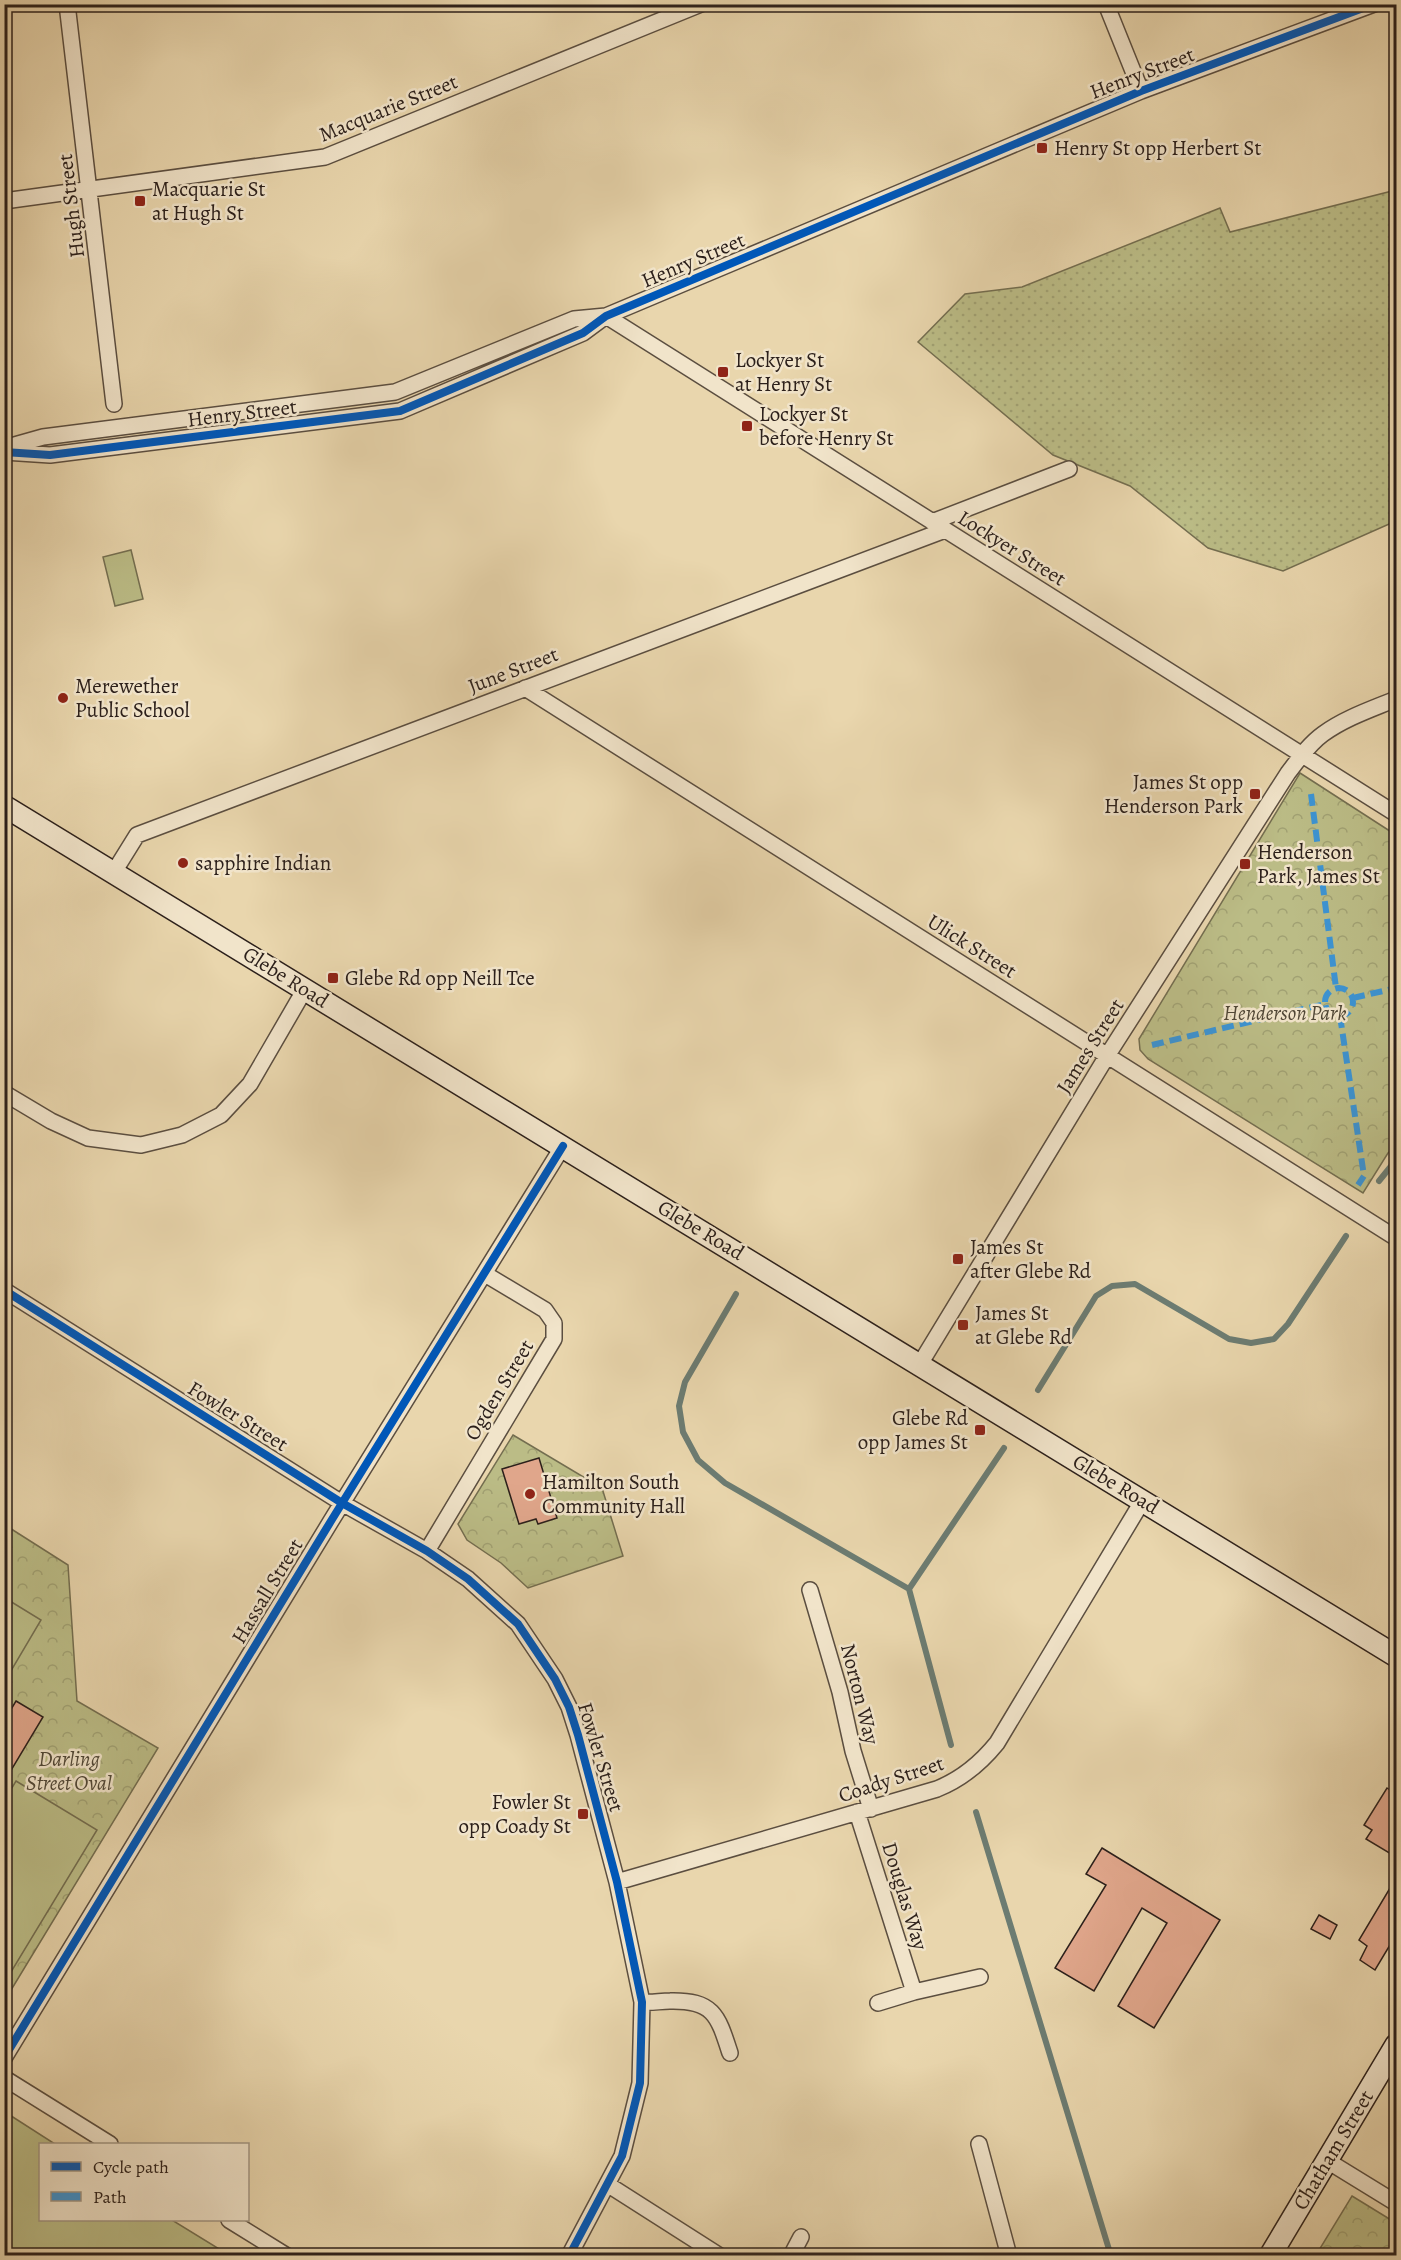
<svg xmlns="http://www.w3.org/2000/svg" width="1401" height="2260" viewBox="0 0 1401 2260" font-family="Alegreya,serif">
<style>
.grass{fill:url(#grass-dots);stroke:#746e50;stroke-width:1.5}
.park{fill:url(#park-crowns);stroke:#746e50;stroke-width:1.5}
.pitch{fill:#bbbc86;stroke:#746e50;stroke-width:1.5}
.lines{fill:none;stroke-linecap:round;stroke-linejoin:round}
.stream{stroke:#6c7c72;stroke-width:6}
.building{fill:#e0a68b;stroke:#2c201b;stroke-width:1.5}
.street-casing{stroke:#5b4e40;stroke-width:18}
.secondary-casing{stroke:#2c201b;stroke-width:24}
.street{stroke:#f1e4ca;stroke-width:15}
.secondary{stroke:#f1e4ca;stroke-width:21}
.quiet{stroke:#3c94d4;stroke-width:6;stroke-dasharray:12 6;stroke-linecap:butt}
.cycleway-casing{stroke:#f1e4ca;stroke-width:11}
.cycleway{stroke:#0057b8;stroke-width:8}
.poi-dot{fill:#8f2418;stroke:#f1e4ca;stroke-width:2}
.labels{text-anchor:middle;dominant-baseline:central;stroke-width:5;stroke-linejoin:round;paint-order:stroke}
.street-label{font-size:21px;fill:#2c201b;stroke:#f1e4ca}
.poi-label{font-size:21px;fill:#2c201b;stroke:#f1e4ca;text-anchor:start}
.park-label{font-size:21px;font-style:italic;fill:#504736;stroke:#f1e4ca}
</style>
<defs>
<pattern id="grass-dots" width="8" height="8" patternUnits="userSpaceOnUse" patternTransform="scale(1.5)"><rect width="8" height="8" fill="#bbbc86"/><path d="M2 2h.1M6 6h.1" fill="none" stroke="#a1a173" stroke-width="1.8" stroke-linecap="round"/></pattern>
<pattern id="park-crowns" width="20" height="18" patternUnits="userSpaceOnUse" patternTransform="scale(1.5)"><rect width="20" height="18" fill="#bbbc86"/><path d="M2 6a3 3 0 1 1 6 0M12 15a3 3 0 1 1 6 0" fill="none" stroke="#a1a173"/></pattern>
</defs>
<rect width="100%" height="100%" fill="#e9d6ad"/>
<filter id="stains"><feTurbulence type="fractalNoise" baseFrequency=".00333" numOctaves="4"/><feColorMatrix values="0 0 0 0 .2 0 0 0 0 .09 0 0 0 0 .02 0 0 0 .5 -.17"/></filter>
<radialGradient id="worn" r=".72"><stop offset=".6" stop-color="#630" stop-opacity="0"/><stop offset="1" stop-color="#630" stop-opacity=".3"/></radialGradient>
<path class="grass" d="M1396 190V521L1283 571 1208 548 1130 486 1053 455 918 342 965 294 1022 287 1220 208 1230 232Z"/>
<path class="park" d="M1300 773 1396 835V1146L1388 1153 1363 1193 1148 1059 1140 1050 1139 1039Z
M513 1435 602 1488 623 1556 528 1588 501 1563 467 1540 458 1524Z
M5 1525 68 1565 77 1701 158 1748 5 2000Z
M1352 2196 1396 2223V2255H1316Z"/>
<path class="pitch" d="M131 550 143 599 115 606 103 557Z
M5 1598 41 1620 5 1681Z
M16 1781 97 1830 11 1972 4 1968V1801Z
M5 2112 55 2144H40V2220H172L229 2255H5Z"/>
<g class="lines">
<path class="stream" d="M1379 1181 1396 1160
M736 1294 685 1382 679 1406 683 1432 698 1460 725 1483 909 1589 951 1745
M1038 1390 1096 1296 1112 1286 1135 1284 1229 1339 1251 1343 1274 1339 1288 1324 1346 1236
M909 1589 1004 1448
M976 1812 1111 2256"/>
</g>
<path class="building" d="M539 1458 557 1518 538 1524 536 1519 519 1524 502 1469Z
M16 1701 43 1717 4 1782V1721Z
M1387 1788 1396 1794V1857L1366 1839 1372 1830 1364 1825Z
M1102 1848 1220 1920 1154 2028 1118 2006 1167 1923 1142 1908 1094 1991 1055 1968 1106 1885 1086 1874Z
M1396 1878V1935L1375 1970 1360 1960 1367 1946 1359 1940Z
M1319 1915 1337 1925 1330 1939 1311 1929Z"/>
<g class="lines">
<defs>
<path id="street" d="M67 4 114 404
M1106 4 1141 91
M4 201 325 157 701 4
M606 316 1396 814
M4 448 43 437 395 392 574 319 606 316
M4 452 50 455 400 411 583 333 606 316 1141 91 1374 4
M932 522 1069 469
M525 688 1396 1238
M114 872 137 835 945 530
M4 1093 51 1121 88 1138 141 1145 182 1135 221 1115 250 1084 305 989
M4 1290 342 1503 427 1551 468 1579 518 1624 555 1679 569 1707 578 1735 617 1882 642 2002 640 2083 622 2156 569 2256
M920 1364 1107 1056 1288 773C1298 760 1309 744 1323 734 1345 718 1372 709 1396 699
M427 1551 554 1339V1323L545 1310 485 1274
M810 1590 840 1692 853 1751 871 1809
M857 1812 914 1992
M617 1882 937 1789C962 1779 980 1764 997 1743L1143 1500
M642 2002C652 2003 660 2001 670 2001 714 2000 718 2016 730 2053
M878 2003 914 1992 980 1977
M4 2058 331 1521 563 1146
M4 2078 110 2144
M979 2144 1009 2256
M1326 2160 1396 2203
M607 2184 720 2256
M229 2220 287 2256
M791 2256 801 2237"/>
<path id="secondary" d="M4 806 1396 1656
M1270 2256 1396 2045"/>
</defs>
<use href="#street" class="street-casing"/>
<use href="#secondary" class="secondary-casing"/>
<use href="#street" class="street"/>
<use href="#secondary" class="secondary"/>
<path class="quiet" d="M1311 794 1336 988
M1325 1002a14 14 0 1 1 28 0a14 14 0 1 1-28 0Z
M1353 998 1396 988
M1340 1016 1364 1176 1358 1185
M1152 1045 1325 1004"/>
<defs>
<path id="cycleway" d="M4 452 50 455 400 411 583 333 606 316 1141 91 1374 4
M4 1290 342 1503 427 1551 468 1579 518 1624 555 1679 569 1707 578 1735 617 1882 642 2002 640 2083 622 2156 569 2256
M4 2058 331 1521 563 1146"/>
</defs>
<use href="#cycleway" class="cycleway-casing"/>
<use href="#cycleway" class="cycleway"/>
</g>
<g class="poi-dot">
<rect x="1036" y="142" width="12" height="12" rx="3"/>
<rect x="134" y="195" width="12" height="12" rx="3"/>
<rect x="717" y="366" width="12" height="12" rx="3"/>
<rect x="741" y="420" width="12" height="12" rx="3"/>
<circle cx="63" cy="698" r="6"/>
<rect x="1249" y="788" width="12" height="12" rx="3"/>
<circle cx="183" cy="863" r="6"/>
<rect x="1239" y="858" width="12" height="12" rx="3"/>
<rect x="327" y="972" width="12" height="12" rx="3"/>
<rect x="952" y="1253" width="12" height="12" rx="3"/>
<rect x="957" y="1319" width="12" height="12" rx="3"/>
<rect x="974" y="1424" width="12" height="12" rx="3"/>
<circle cx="530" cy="1494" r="6"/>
<rect x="577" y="1808" width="12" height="12" rx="3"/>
</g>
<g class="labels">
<g class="street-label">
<text transform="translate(1142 73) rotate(-21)">Henry Street</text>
<text transform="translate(388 108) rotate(-22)">Macquarie Street</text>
<text transform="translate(71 206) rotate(-97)">Hugh Street</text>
<text transform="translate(693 260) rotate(-23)">Henry Street</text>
<text transform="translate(242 413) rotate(-7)">Henry Street</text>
<text transform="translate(1012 548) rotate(32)">Lockyer Street</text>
<text transform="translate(513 670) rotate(-21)">June Street</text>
<text transform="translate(972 946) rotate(32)">Ulick Street</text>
<text transform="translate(286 977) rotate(32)">Glebe Road</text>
<text transform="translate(1090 1046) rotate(-58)">James Street</text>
<text transform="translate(701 1230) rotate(31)">Glebe Road</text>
<text transform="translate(499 1390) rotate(-59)">Ogden Street</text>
<text transform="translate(238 1416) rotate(32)">Fowler Street</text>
<text transform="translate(1116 1484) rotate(31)">Glebe Road</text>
<text transform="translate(267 1591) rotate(-59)">Hassall Street</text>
<text transform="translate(860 1694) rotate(76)">Norton Way</text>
<text transform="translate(601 1757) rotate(73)">Fowler Street</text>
<text transform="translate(891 1779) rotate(-18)">Coady Street</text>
<text transform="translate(905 1896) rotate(73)">Douglas Way</text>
<text transform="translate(1333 2150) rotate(-59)">Chatham Street</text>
</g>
<g class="poi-label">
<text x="1054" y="148">Henry St opp Herbert St</text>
<text x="152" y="189">Macquarie St<tspan x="152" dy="24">at Hugh St</tspan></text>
<text x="735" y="360">Lockyer St<tspan x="735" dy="24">at Henry St</tspan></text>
<text x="759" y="414">Lockyer St<tspan x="759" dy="24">before Henry St</tspan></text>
<text x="75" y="686">Merewether<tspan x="75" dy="24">Public School</tspan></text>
<text x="1243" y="782" text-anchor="end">James St opp<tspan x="1243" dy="24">Henderson Park</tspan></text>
<text x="1257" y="852">Henderson<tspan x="1257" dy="24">Park, James St</tspan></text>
<text x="195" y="863">sapphire Indian</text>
<text x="345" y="978">Glebe Rd opp Neill Tce</text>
<text x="970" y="1247">James St<tspan x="970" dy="24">after Glebe Rd</tspan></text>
<text x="975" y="1313">James St<tspan x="975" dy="24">at Glebe Rd</tspan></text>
<text x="968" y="1418" text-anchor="end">Glebe Rd<tspan x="968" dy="24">opp James St</tspan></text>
<text x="542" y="1482">Hamilton South<tspan x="542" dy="24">Community Hall</tspan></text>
<text x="571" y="1802" text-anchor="end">Fowler St<tspan x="571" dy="24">opp Coady St</tspan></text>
</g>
<g class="park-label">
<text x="1285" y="1013">Henderson Park</text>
<text x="69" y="1759">Darling<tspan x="69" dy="24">Street Oval</tspan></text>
</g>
</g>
<rect width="1401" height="2260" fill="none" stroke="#e9d6ad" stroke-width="24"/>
<rect x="6" y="6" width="1389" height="2248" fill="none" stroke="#2c201b" stroke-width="3"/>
<rect x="12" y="12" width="1377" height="2236" fill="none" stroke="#2c201b" stroke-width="1.5"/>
<rect x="39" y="2143" width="210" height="78" fill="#f1e4ca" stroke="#a29684" stroke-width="1.5"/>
<rect x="51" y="2162" width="30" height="9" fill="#0057b8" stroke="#a29684" stroke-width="1.5"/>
<text x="93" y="2173" font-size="18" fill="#2c201b">Cycle path</text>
<rect x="51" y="2192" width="30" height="9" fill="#3c94d4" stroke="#a29684" stroke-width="1.5"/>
<text x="93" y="2203" font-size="18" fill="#2c201b">Path</text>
<rect width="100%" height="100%" filter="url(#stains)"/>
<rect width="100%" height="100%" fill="url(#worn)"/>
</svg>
